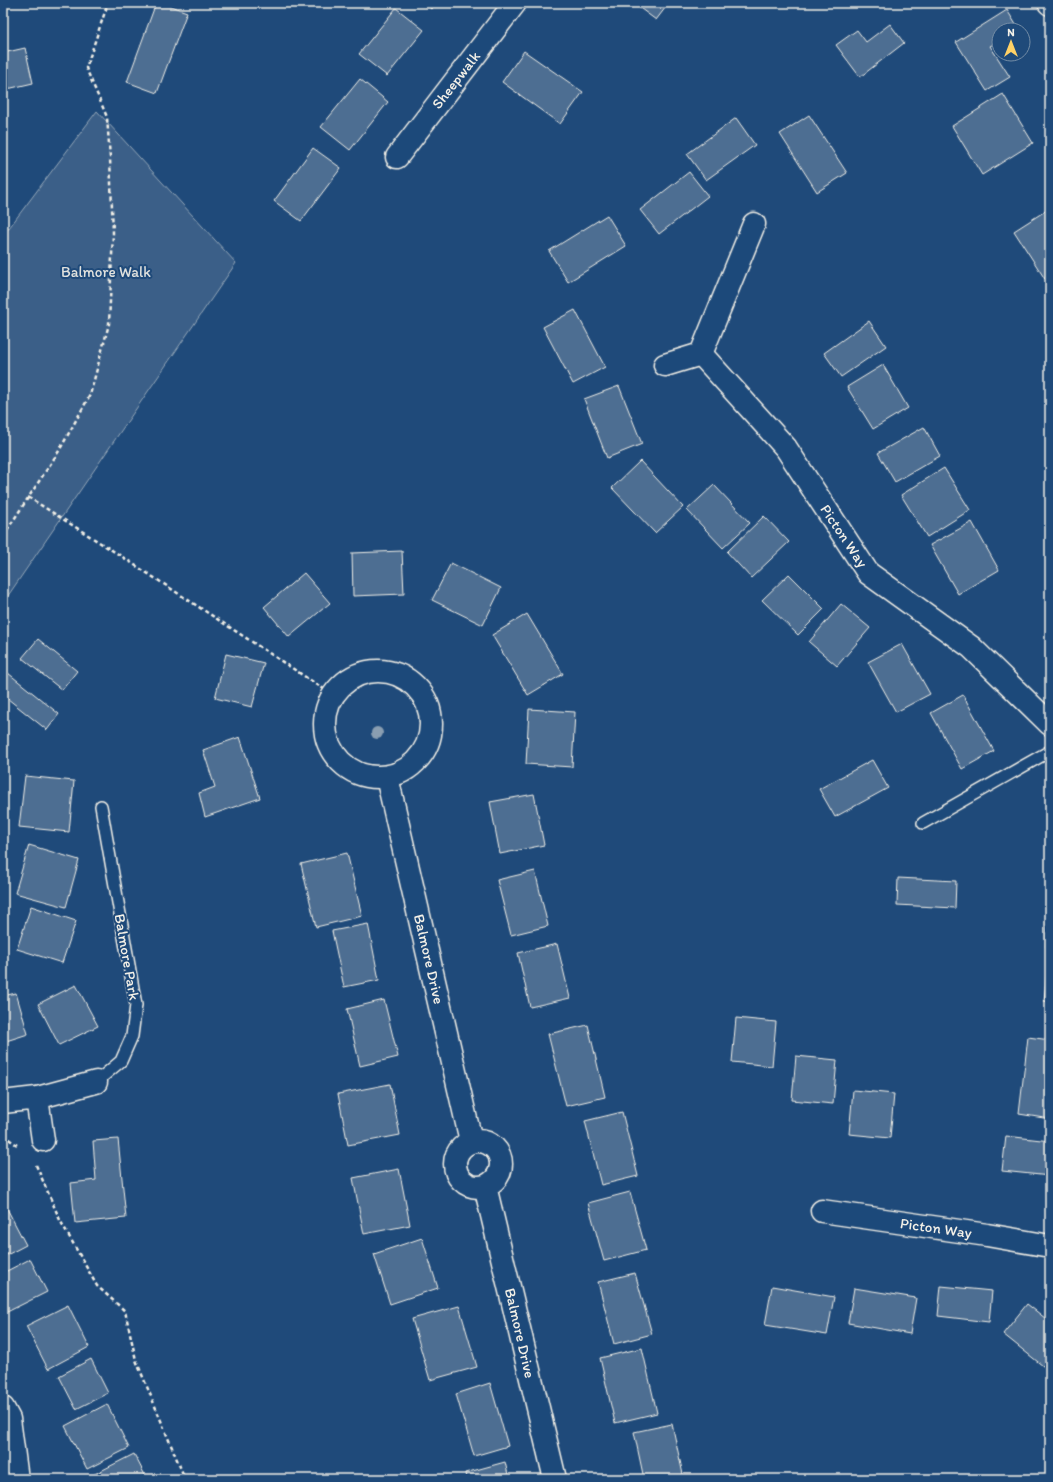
<svg xmlns="http://www.w3.org/2000/svg" width="1053" height="1482" viewBox="0 0 1053 1482" font-family="Itim,sans-serif">
<style>
.green{fill:#3a5f88;stroke:#97a8b8}
.building{fill:#4d6e92;stroke:#f4f1e8}
.lines{fill:none;stroke-linecap:round;stroke-linejoin:round}
.service-casing{stroke:#f4f1e8;stroke-width:14}
.minor-casing{stroke:#f4f1e8;stroke-width:25}
.path{stroke:#f4f1e8;stroke-width:2.5;stroke-dasharray:4 3;stroke-linecap:butt}
.service{stroke:#1f4a7a;stroke-width:11}
.minor{stroke:#1f4a7a;stroke-width:22}
.tree{fill:#8a9eb1}
.labels{text-anchor:middle;dominant-baseline:central;stroke-width:4;stroke-linejoin:round;paint-order:stroke}
.street-label{font-size:15px;fill:#f4f1e8;stroke:#1f4a7a}
.park-label{font-size:15px;fill:#e1e2de;stroke:#1f4a7a}
</style>
<rect width="100%" height="100%" fill="#1f4a7a"/>
<filter id="ink" filterUnits="userSpaceOnUse"><feTurbulence type="fractalNoise" baseFrequency=".025" numOctaves="2"/><feDisplacementMap in="SourceGraphic" scale="8" xChannelSelector="R" yChannelSelector="G"/><feConvolveMatrix kernelMatrix="1 2 1 2 8 2 1 2 1" color-interpolation-filters="sRGB"/></filter>
<g filter="url(#ink)">
<path class="green" d="M97 111 236 263 3 603V236Z"/>
<path class="building" d="M156 3H162L187 12 157 93 127 82Z
M424 3H436L431 9Z
M633 3H669L656 20Z
M396 8 424 30 387 76 359 54Z
M1007 10 1018 28 1016 30H999V41L990 46 1010 77 987 91 956 42Z
M890 24 904 43 860 77 836 45 857 30 866 42Z
M25 48 33 83 3 90V53Z
M524 51 583 92 560 124 502 82Z
M360 79 388 102 350 150 321 127Z
M1003 94 1033 143 982 175 952 126Z
M809 115 847 173 817 192 780 134Z
M736 118 755 145 706 180 687 154Z
M313 148 341 168 301 221 274 201Z
M689 172 708 196 659 234 640 210Z
M1050 208V276L1045 279 1014 231Z
M607 215 626 246 568 282 549 251Z
M575 310 605 367 573 384 543 327Z
M869 321 886 346 841 377 824 353Z
M883 365 908 408 873 429 847 387Z
M619 386 642 444 607 458 584 399Z
M924 427 940 456 895 482 878 453Z
M640 461 683 507 655 533 612 488Z
M944 468 970 510 927 537 901 495Z
M714 485 750 523 723 548 687 510Z
M764 516 789 542 751 578 727 552Z
M972 522 999 570 958 594 930 545Z
M402 551 404 594 353 596 352 553Z
M451 563 501 588 483 625 432 600Z
M304 573 330 603 289 637 264 607Z
M789 574 824 609 798 635 762 600Z
M841 604 870 628 837 666 809 642Z
M527 614 563 674 528 695 492 635Z
M38 639 77 671 62 690 22 658Z
M902 644 930 694 896 712 868 662Z
M226 654 264 663 252 707 215 698Z
M3 669 59 714 47 730 3 695Z
M963 695 994 751 962 769 931 713Z
M529 709 575 712 572 767 526 764Z
M240 737 260 798 205 817 199 793 215 787 203 750Z
M872 760 888 788 835 817 819 789Z
M25 776 74 781 69 832 19 827Z
M534 794 544 845 500 854 490 802Z
M29 845 79 860 66 907 15 893Z
M347 853 362 916 316 927 301 864Z
M535 871 548 926 511 935 497 880Z
M898 878 956 881 955 908 897 905Z
M1048 905H1050V948L1046 947Z
M31 906 76 921 62 963 17 949Z
M368 924 379 980 344 987 332 931Z
M557 944 570 998 530 1007 518 953Z
M1048 960H1050V1002L1044 1001Z
M76 985 98 1026 59 1045 38 1004Z
M16 993 28 1034 3 1042V996Z
M384 1000 398 1057 360 1066 347 1009Z
M736 1018 776 1022 772 1066 732 1062Z
M588 1025 605 1097 566 1106 548 1034Z
M1028 1037 1050 1040V1119L1019 1114Z
M796 1056 837 1060 833 1104 792 1100Z
M390 1084 400 1135 348 1145 338 1094Z
M853 1090 894 1094 890 1138 849 1134Z
M622 1112 638 1176 601 1185 585 1121Z
M1006 1136 1050 1141V1176L1002 1171Z
M118 1139 126 1218 75 1223 71 1183 96 1180 93 1141Z
M399 1169 410 1225 364 1234 353 1178Z
M630 1192 646 1250 604 1261 588 1203Z
M3 1201 26 1245 3 1257Z
M422 1238 438 1288 390 1304 374 1254Z
M30 1259 47 1292 5 1313 3 1310V1273Z
M635 1273 652 1334 614 1344 598 1282Z
M772 1286 834 1297 827 1335 765 1325Z
M941 1286 992 1291 989 1322 938 1316Z
M854 1288 916 1298 910 1334 848 1323Z
M1027 1304 1050 1322V1367L1048 1370 1003 1334Z
M68 1305 89 1347 48 1369 26 1326Z
M459 1306 477 1367 430 1380 412 1319Z
M642 1348 657 1413 615 1423 600 1358Z
M91 1359 108 1393 76 1409 59 1376Z
M490 1383 508 1446 474 1456 456 1394Z
M107 1404 129 1448 87 1469 65 1426Z
M672 1424 684 1479H644L634 1432Z
M134 1454 147 1479H85Z
M505 1462 509 1479H466L465 1473Z"/>
<g class="lines">
<defs>
<path id="service" d="M923 823 1050 751
M96 1082 121 1061 132 1036 136 1005 101 806"/>
<path id="minor" d="M1049 3 1050 4
M397 157 515 3
M754 224 701 354 786 448 868 573 971 647 1050 724
M665 365 701 354
M325 724a53 53 0 1 1 106 0a53 53 0 1 1-106 0Z
M387 777 471 1141
M37 1098 43 1140
M3 1102 37 1098 96 1082
M455 1164a23 23 0 1 1 46 0a23 23 0 1 1-46 0Z
M485 1186 555 1479
M822 1211 987 1235 1050 1246
M3 1408 9 1419 17 1479"/>
</defs>
<use href="#service" class="service-casing"/>
<use href="#minor" class="minor-casing"/>
<path class="path" d="M28 497 118 554 333 695
M3 536 59 451 90 395 109 324 113 233 110 158 107 117 86 68 108 3
M3 1135 17 1145
M36 1165 60 1220 97 1286 125 1311 136 1360 185 1479"/>
<use href="#service" class="service"/>
<use href="#minor" class="minor"/>
</g>
<circle class="tree" cx="377" cy="733" r="6"/>
</g>
<g class="labels">
<g class="street-label">
<text transform="translate(456 80) rotate(-52)">Sheepwalk</text>
<text transform="translate(844 536) rotate(56)">Picton Way</text>
<text transform="translate(127 957) rotate(80)">Balmore Park</text>
<text transform="translate(429 959) rotate(77)">Balmore Drive</text>
<text transform="translate(936 1228) rotate(8)">Picton Way</text>
<text transform="translate(520 1333) rotate(77)">Balmore Drive</text>
</g>
<g class="park-label">
<text x="106" y="272">Balmore Walk</text>
</g>
</g>
<rect width="1053" height="1482" fill="none" stroke="#1f4a7a" stroke-width="16"/>
<rect x="8" y="8" width="1037" height="1466" fill="none" stroke="#f4f1e8" stroke-width="1.5" filter="url(#ink)"/>
<g transform="translate(1011 42)"><circle r="19" fill="#1f4a7a" stroke="#748da6"/>
<path d="M0-3L7 15L0 10L-7 15Z" fill="#ffd166"/>
<text y="-6" font-size="11" font-weight="bold" text-anchor="middle" fill="#f4f1e8">N</text>
</g>
</svg>
